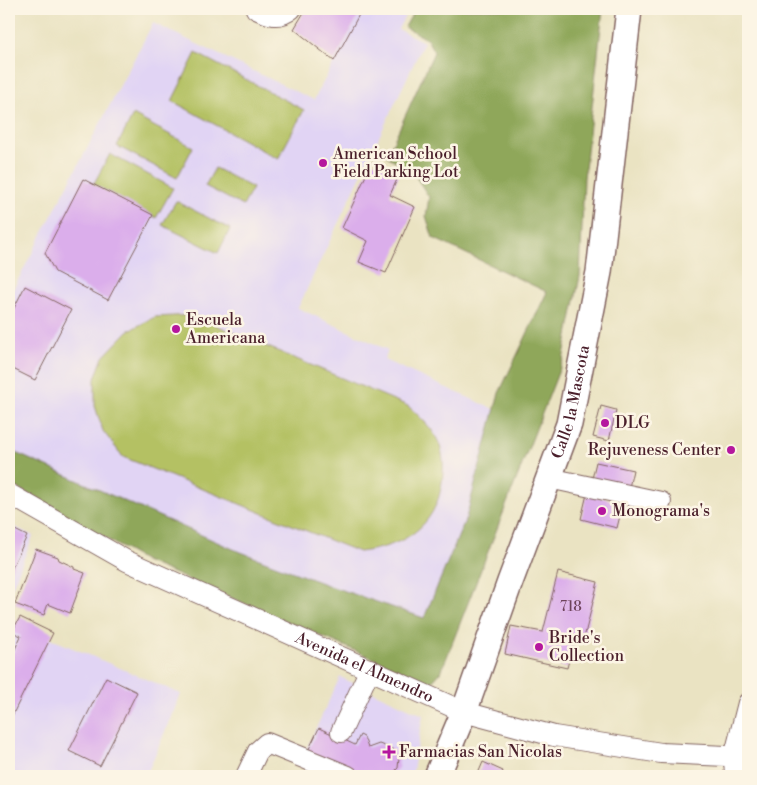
<svg xmlns="http://www.w3.org/2000/svg" width="757" height="785" viewBox="0 0 757 785" font-family="'Libre Bodoni',serif">
<style>
.built{fill:#e1d4f4}
.green{fill:#b4c164;stroke:#7f7048}
.forest{fill:#8fa75a;stroke:#6c6342}
.building{fill:#dbaeeb}
.lines{fill:none;stroke-linecap:round;stroke-linejoin:round}
.minor-casing{stroke:#826460;stroke-width:22}
.major-casing{stroke:#826460;stroke-width:28}
.minor{stroke:#fff;stroke-width:20}
.major{stroke:#fff;stroke-width:25}
.poi-dot{fill:#b5179e;stroke:#fcf5e5;stroke-width:2}
.labels{text-anchor:middle;dominant-baseline:central;stroke-width:5;stroke-linejoin:round;paint-order:stroke}
.number-label{font-size:14px;fill:#6e435b}
.poi-label{font-size:16px;fill:#4a1f2b;stroke:#fcf5e5;text-anchor:start}
.street-label{font-size:16px;fill:#4a1f2b;stroke:#fcf5e5}
</style>
<rect width="100%" height="100%" fill="#fcf5e5"/>
<filter id="ink" filterUnits="userSpaceOnUse"><feTurbulence type="fractalNoise" baseFrequency=".02" numOctaves="2"/><feDisplacementMap in="SourceGraphic" scale="10" xChannelSelector="R" yChannelSelector="G"/><feConvolveMatrix kernelMatrix="1 2 1 2 8 2 1 2 1" color-interpolation-filters="sRGB"/></filter>
<filter id="wash" filterUnits="userSpaceOnUse"><feTurbulence type="fractalNoise" baseFrequency=".0096" numOctaves="4" result="noise"/><feDisplacementMap in="SourceGraphic" scale="20" xChannelSelector="R" yChannelSelector="G"/><feGaussianBlur stdDeviation="1.12" result="paint"/><feColorMatrix in="noise" values="0 0 0 0 0 0 0 0 0 0 0 0 0 0 0 0 0 1.4 0 .05"/><feComposite in="paint" operator="in"/></filter>
<g filter="url(#wash)">
<rect width="100%" height="100%" fill="#eae3c2"/>
<path class="built" d="M362 9H409L398 29 424 42 298 308 388 350 384 360 496 410 466 518 424 618 330 586 233 549 9 451V297L153 23 314 100Z
M9 524 33 536 9 595Z
M9 621 181 694 146 776H9Z
M340 677 423 715 412 776H357L305 752Z"/>
<path class="green" d="M196 53 304 110 278 159 172 101Z
M133 115 193 147 177 178 117 146Z
M110 154 173 188 156 218 152 215 93 185Z
M215 168 253 188 243 206 205 186Z
M176 201 230 229 218 253 162 225Z
M192 315 408 406C419 416 432 427 438 441 444 454 444 468 442 482 436 528 402 547 359 552L123 457 103 431 95 406V379L103 357 128 331 155 317Z"/>
<path class="forest" d="M415 9H603L584 178 580 276 563 360 441 672 431 683 145 561 9 483V450L233 549 330 586 424 618 466 518 499 393 547 292 433 238 426 216 429 197 412 171 387 156 434 52 427 39 405 27Z"/>
<g id="blocks">
<path class="building" d="M306 9H362L334 61 294 29Z
M372 162 399 175 390 195 415 207 386 273 359 262 368 241 342 228Z
M83 179 153 215 108 300 55 272 45 253Z
M25 286 71 310 35 380 9 367V318Z
M601 406 616 410 609 441 593 437Z
M596 462 633 470 628 492 591 483Z
M587 494 623 503 617 528 581 519Z
M9 527 27 536 9 574Z
M36 549 58 557 59 560 74 567V569L85 573 70 613 48 604 44 615 15 604Z
M558 572 598 582 583 642 574 640 567 668 505 654 511 626 543 632Z
M20 617 53 633 11 718 9 717V662L21 636 12 632Z
M106 677 137 692 100 766 69 751Z
M319 728 355 745 360 735 364 737 368 748 379 744 393 749 399 758 398 768 393 773 387 776H356L307 753Z
M483 762 503 771 501 776H470L472 773 477 776Z"/>
</g>
</g>
<g filter="url(#ink)">
<use href="#blocks" fill-opacity="0" stroke="#826460" stroke-width="1"/>
<g class="lines">
<defs>
<g id="minor">
<path d="M256 9C269 15 279 19 291 9"/>
<path d="M549 478 661 502"/>
<path id="s1" d="M9 494 127 561 464 712 554 736 661 753 748 757"/>
<path d="M341 732 370 669"/>
<path d="M246 776 258 751 267 743 348 776"/>
<path d="M735 776 734 758 748 703"/>
</g>
<g id="major">
<path id="s2" d="M437 776 464 712 510 582 569 424 599 272 629 9"/>
</g>
</defs>
<use href="#minor" class="minor-casing"/>
<use href="#major" class="major-casing"/>
<use href="#minor" class="minor"/>
<use href="#major" class="major"/>
</g>
</g>
<g class="poi-dot">
<circle cx="323" cy="163" r="5"/>
<circle cx="176" cy="329" r="5"/>
<circle cx="605" cy="423" r="5"/>
<circle cx="731" cy="450" r="5"/>
<circle cx="602" cy="511" r="5"/>
<circle cx="539" cy="647" r="5"/>
<path d="M386.5 744.5h5v5h5v5h-5v5h-5v-5h-5v-5h5z"/>
</g>
<g class="labels">
<g class="number-label">
<text x="571" y="607">718</text>
</g>
<g class="poi-label">
<text x="333" y="154">American School<tspan x="333" dy="18">Field Parking Lot</tspan></text>
<text x="186" y="320">Escuela<tspan x="186" dy="18">Americana</tspan></text>
<text x="615" y="423">DLG</text>
<text x="721" y="450" text-anchor="end">Rejuveness Center</text>
<text x="612" y="511">Monograma's</text>
<text x="549" y="638">Bride's<tspan x="549" dy="18">Collection</tspan></text>
<text x="399" y="752">Farmacias San Nicolas</text>
</g>
<g class="street-label">
<text stroke="none"><textPath href="#s2" startOffset="398">Calle la Mascota</textPath></text>
<text stroke="none"><textPath href="#s1" startOffset="396">Avenida el Almendro</textPath></text>
</g>
</g>
<rect width="757" height="785" fill="none" stroke="#fcf5e5" stroke-width="30"/>
</svg>
